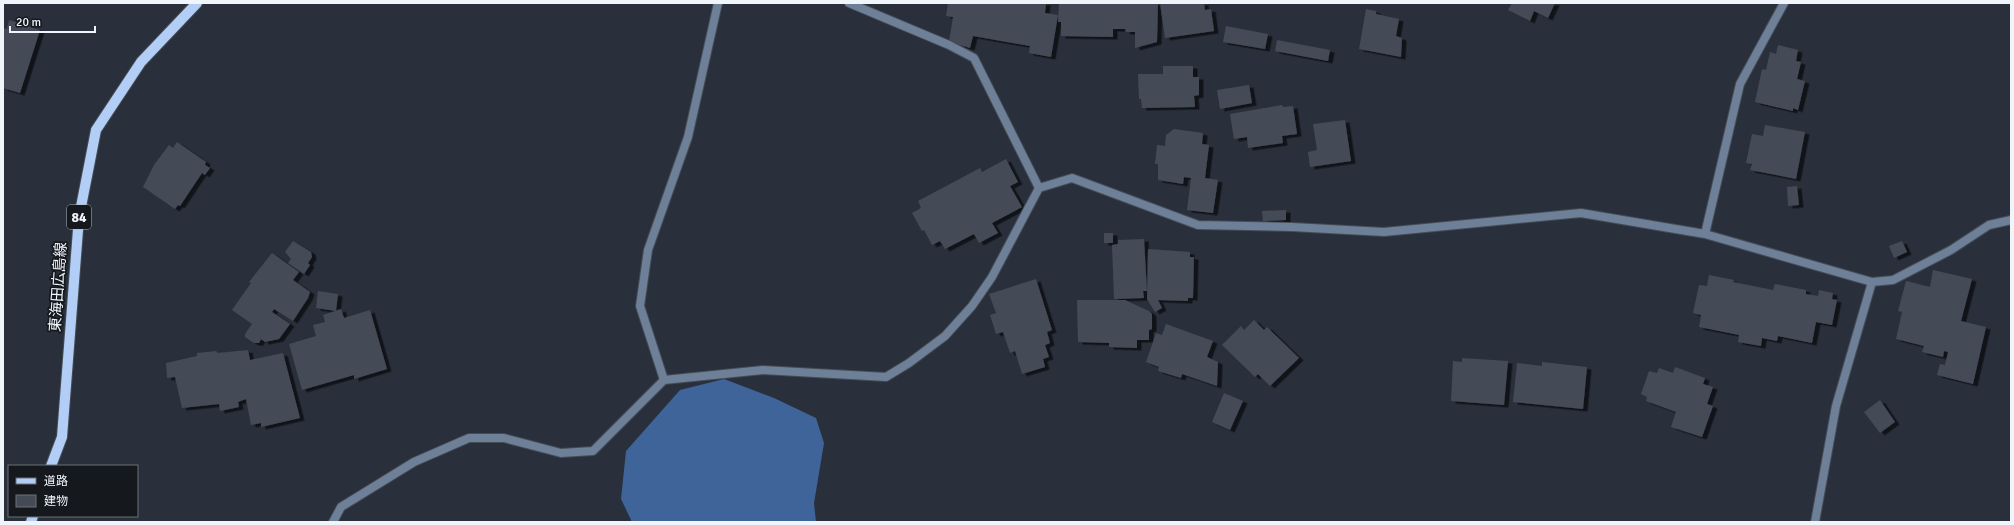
<svg xmlns="http://www.w3.org/2000/svg" width="2014" height="525" viewBox="0 0 2014 525" font-family="Signika,'Noto Sans JP',sans-serif">
<style>
.forest{fill:#3f6499}
.building{fill:#444b57;filter:url(#shadow)}
.lines{fill:none;stroke-linecap:round;stroke-linejoin:round}
.street-casing{stroke:#454c56;stroke-width:10}
.primary-casing{stroke:#454c56;stroke-width:12}
.street{stroke:#6e7f98;stroke-width:8}
.primary{stroke:#b2cef7;stroke-width:10}
.labels{text-anchor:middle;dominant-baseline:central;stroke-width:3.5;stroke-linejoin:round;paint-order:stroke}
.shield{fill:#15181d;stroke:#aeb3b9;stroke-width:1}
.shield-label{font-size:14px;font-weight:bold;fill:#f0f5fc}
.street-label{font-size:15px;fill:#f0f5fc;stroke:#15181d}
</style>
<defs>
<filter id="shadow"><feDropShadow dx="4.5" dy="2.5" stdDeviation="0" flood-color="#0009"/></filter>
</defs>
<rect width="100%" height="100%" fill="#29303b"/>
<path class="forest" d="M724 379 774 398 816 418 824 443 814 503 816 522H632L621 499 626 451 680 390Z"/>
<path class="building" d="M948 3H1046L1045 13 1058 15 1051 57 1029 53 1030 46 973 36 970 48 949 42 953 17 946 16Z
M1059 3H1158L1157 42 1135 48V32H1126L1125 29H1113V37L1061 36V22H1058Z
M1160 3H1204L1205 10 1211 9 1214 31 1165 38Z
M1512 3H1555L1548 18 1534 11 1530 21 1508 10Z
M1366 9 1376 11V14L1399 19 1396 36 1402 38 1401 57 1359 49Z
M9 20 40 30 20 93 3 88V28L7 29Z
M1226 26 1268 34 1265 49 1223 42Z
M1277 40 1330 50 1328 61 1275 51Z
M1778 45 1798 50 1796 61 1801 62 1797 79 1805 81 1798 110 1793 108V111L1755 102 1762 69 1766 70 1770 52 1776 54Z
M1163 66H1193V77H1199V95L1194 96 1195 107 1142 108 1141 99H1139L1138 74H1163Z
M1249 85 1252 103 1220 109 1217 90Z
M1282 105 1283 107 1293 106 1297 134 1282 136 1283 143 1248 148 1247 137 1234 139 1230 114Z
M1345 120 1351 161 1310 167 1308 152 1317 150 1313 124Z
M1765 125 1805 132 1796 179 1750 170 1752 164 1746 163 1752 134 1763 136Z
M1174 129 1203 133 1202 144 1209 145 1205 178 1218 180 1213 213 1187 210 1191 178 1184 177 1183 184 1158 180V164H1155L1157 145 1165 146 1166 135Z
M177 142 206 162 205 165 210 168 205 175 202 173 180 206 178 205 175 209 143 187 154 165 169 145 173 148Z
M1006 159 1018 182 1010 186 1022 207 992 223 998 233 979 243 974 234 945 249 940 241 932 245 924 230 922 231 912 213 921 208 918 201 980 168 982 172Z
M1797 186 1799 205 1788 206 1787 187Z
M1286 210V220L1263 221 1262 211Z
M1104 233H1113V243H1104Z
M1144 239 1147 291H1143L1144 298 1114 299 1112 245 1118 244V240Z
M293 241 311 252 312 257 308 263 310 265 304 274 288 263 291 259 285 252Z
M1902 241 1907 252 1894 258 1889 246Z
M1148 249 1190 252V257H1194L1193 298H1188V301L1158 300 1162 308 1155 312 1147 299Z
M272 253 299 272 293 280 310 292 308 298 293 321 274 309 272 312 290 324 279 339 265 342 261 339 259 343H254L245 337V334L252 324 232 310 251 283 249 282Z
M1933 270 1972 279 1961 321 1986 327 1973 384 1937 375 1940 364 1945 365 1948 352 1944 351 1943 357 1922 352 1924 346 1896 339 1902 312 1898 311 1906 281 1930 287Z
M1709 275 1734 280 1733 282 1773 290 1775 284 1806 290V294L1818 296 1819 290 1833 293 1832 299 1837 300 1832 325 1816 322 1812 343 1778 336 1777 341 1762 338 1761 346 1738 342 1739 335 1699 327 1701 315 1693 313 1699 285 1707 286Z
M1036 279 1052 330 1047 332 1050 343 1045 345 1049 357 1043 359 1045 367 1022 374 1015 351 1010 353 1003 332 996 334 990 315 996 313 989 294Z
M318 291 338 294 336 311 316 308Z
M1077 300H1125L1149 311 1152 314V329L1149 330V340H1137V348L1109 347V343L1078 342Z
M341 309 344 318 370 310 387 369 354 379V375L302 390 289 344 316 336 313 325 325 322 323 315Z
M1254 320 1264 330 1267 327 1299 358 1270 386 1258 374 1255 377 1222 345 1241 326 1244 330Z
M1166 324 1213 341 1207 357 1218 362 1217 386 1182 374 1181 378 1158 371 1159 367 1146 362 1156 333 1162 335Z
M248 350 250 360 283 353 300 418 261 427V423L251 425 246 399 238 402 239 407 220 411 219 404 182 408 175 377 167 378 166 363 197 356V353L216 351 218 353Z
M1462 358 1508 361 1504 405 1451 401 1453 361 1462 362Z
M1542 362 1587 367 1583 409 1513 402 1517 363 1542 366Z
M1675 367 1705 378 1703 384 1713 387 1707 404 1713 406 1702 437 1671 427 1676 412 1646 401 1647 397 1641 394 1649 371 1657 373 1659 368 1673 373Z
M1224 393 1243 401 1230 430 1212 422Z
M1880 400 1895 422 1880 433 1864 412Z"/>
<g class="lines">
<defs>
<path id="street" d="M849 3 949 45 974 58 1039 188
M1705 234 1740 84 1784 3
M664 380 640 306 648 250 688 137 718 3
M333 522 341 507 414 462 469 438H504L561 453 593 451 664 380 763 370 886 377 909 363 945 336 972 306 992 277 1039 188 1072 178 1198 225 1292 227 1384 232 1581 213 1705 234 1872 282 1893 280 1951 250 1989 225 2011 220
M1815 522 1836 406 1872 282"/>
<path id="primary" d="M51 466 62 437 79 217 96 130 141 62 197 3
M31 522 33 516"/>
</defs>
<use href="#street" class="street-casing"/>
<use href="#primary" class="primary-casing"/>
<use href="#street" class="street"/>
<use href="#primary" class="primary"/>
</g>
<g class="labels">
<rect class="shield" x="67" y="205" width="24" height="24" rx="3"/>
<g class="shield-label">
<text x="79" y="217">84</text>
</g>
<g class="street-label">
<text transform="translate(58 287) rotate(-86)">東海田広島線</text>
</g>
</g>
<rect width="2014" height="525" fill="none" stroke="#f0f5fc" stroke-width="8"/>
<rect x="8" y="465" width="130" height="52" fill="#15181d" stroke="#6d7076"/>
<rect x="16" y="478" width="20" height="6" fill="#b2cef7" stroke="#6d7076"/>
<text x="44" y="485" font-size="12" fill="#f0f5fc">道路</text>
<rect x="16" y="495" width="20" height="12" fill="#444b57" stroke="#6d7076"/>
<text x="44" y="505" font-size="12" fill="#f0f5fc">建物</text>
<path d="M10 26v6h85v-6" fill="none" stroke="#f0f5fc" stroke-width="2"/>
<text x="16" y="26" font-size="12" fill="#f0f5fc" stroke="#15181d" stroke-width="3" paint-order="stroke">20 m</text>
</svg>
